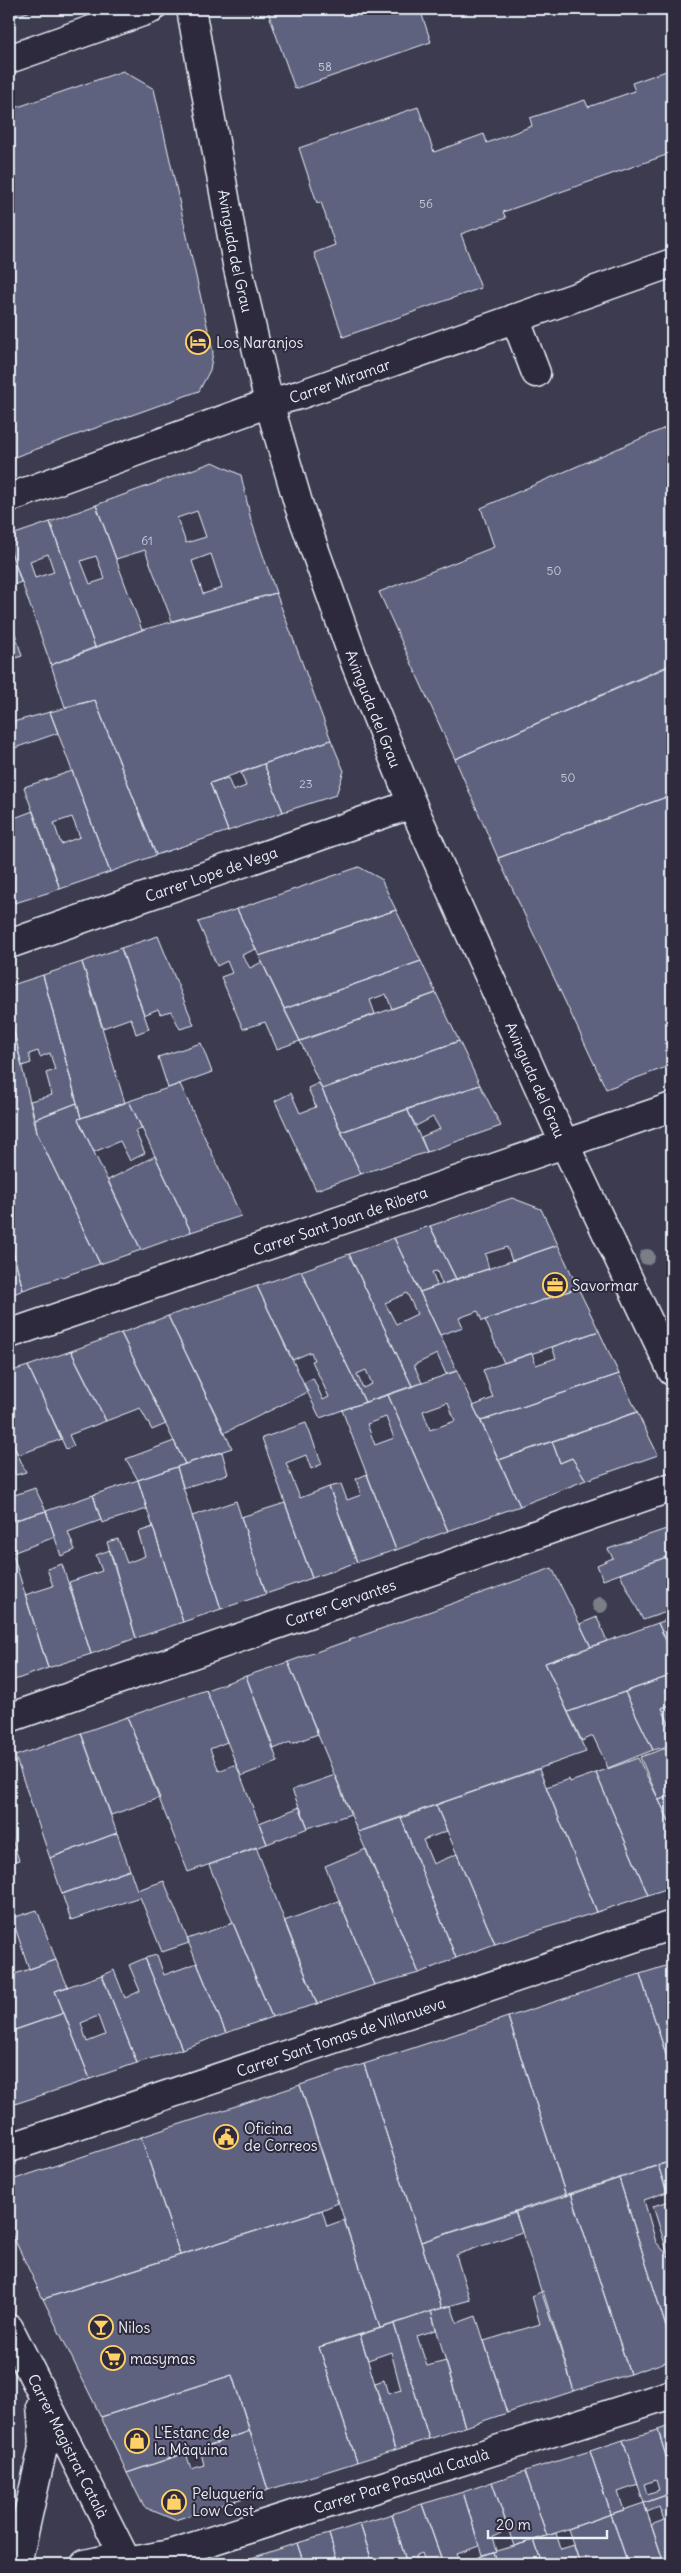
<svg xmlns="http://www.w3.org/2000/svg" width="681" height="2573" viewBox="0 0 681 2573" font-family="Delius,sans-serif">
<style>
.building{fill:#5e627e;stroke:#e8f1f8;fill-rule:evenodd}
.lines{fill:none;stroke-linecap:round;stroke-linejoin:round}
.minor-casing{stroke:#e8f1f8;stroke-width:31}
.minor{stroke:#2f2a3d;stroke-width:28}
.tree{fill:#7a7e86}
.labels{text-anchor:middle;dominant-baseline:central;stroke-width:4;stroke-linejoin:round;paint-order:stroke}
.number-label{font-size:12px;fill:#c6cdda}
.street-label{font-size:15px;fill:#e8f1f8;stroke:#2f2a3d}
.poi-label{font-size:15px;fill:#e8f1f8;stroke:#2f2a3d;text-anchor:start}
</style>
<rect width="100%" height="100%" fill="#3d3b50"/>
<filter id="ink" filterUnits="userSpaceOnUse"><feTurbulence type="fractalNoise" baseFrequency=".02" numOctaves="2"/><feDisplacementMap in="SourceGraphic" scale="10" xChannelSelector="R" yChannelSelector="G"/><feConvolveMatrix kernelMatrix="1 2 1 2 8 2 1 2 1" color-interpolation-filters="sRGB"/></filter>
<g filter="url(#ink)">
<path class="building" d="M9 9H36L9 19Z
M267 9H420L431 42 295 89Z
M672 69V153L503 212 506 218 461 234 481 288 343 337 314 253 335 245 321 202 317 203 299 148 418 107 434 152 484 134 487 143 532 126 530 118 585 100 588 107 635 91 632 83Z
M123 71 154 89 213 352 210 370 199 391 9 459V110Z
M672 425V664L455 759 379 592 494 547 481 508Z
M213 462 241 475 251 520 276 593 172 621 145 550 116 559 96 505ZM197 511 206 537 186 543 177 518ZM211 554 222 588 203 594 192 561Z
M96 505 142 630 95 647 50 522ZM96 556 105 579 90 584 81 561Z
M50 522 95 647 51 665 9 546V536ZM48 554 54 572 35 578 30 561Z
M9 546 21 582 9 587Z
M276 593 331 740 210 783 228 831 156 855 95 700 65 707 51 665 142 630Z
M9 614 22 656 9 660Z
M672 665V795L498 858 455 759Z
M95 700 156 855 110 872 50 712Z
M50 712 58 733 9 750V723Z
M331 740 344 771 336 795 283 812 264 764Z
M264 764 283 812 228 831 210 783 228 778 233 791 246 786 241 773Z
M72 771 110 872 60 889 24 787ZM72 817 80 837 61 844 54 823Z
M672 795V1065L606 1089 498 858Z
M33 811 60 889 15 903 9 887V820Z
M359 867 381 879 396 910 259 956 237 909Z
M237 909 256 949 242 955 250 968 262 962 300 1041 277 1049 265 1022 243 1029 221 977 232 973 227 961 217 966 198 922Z
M396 910 421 961 284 1009 259 956Z
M158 936 194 1025 180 1029 171 1011 160 1014 158 1009 144 1015 121 948Z
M121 948 149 1029 136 1034 131 1018 103 1028 82 962Z
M421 961 436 993 392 1009 386 994 370 1000 375 1014 300 1041 284 1009Z
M82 962 125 1103 81 1118 43 975Z
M43 975 77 1103 35 1119 30 1101 52 1095 46 1073 55 1070 50 1053 40 1057 38 1051 29 1054 31 1063 22 1066 9 1010V986Z
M436 993 459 1041 322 1089 300 1041Z
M9 1010 37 1133 100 1264 23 1290 9 1236Z
M459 1041 480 1085 341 1132 322 1089Z
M201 1043 212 1072 168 1088 158 1057Z
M319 1083 361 1174 316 1190 275 1101 291 1093 300 1113 316 1107 308 1088Z
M180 1084 241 1216 191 1232 129 1101Z
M480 1085 501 1126 427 1152 421 1137 440 1129 433 1117 416 1126 407 1109Z
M129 1101 142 1129 135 1131 145 1153 130 1161 120 1141 94 1152 78 1119Z
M77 1103 81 1118 78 1119 141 1250 100 1264 37 1133 35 1119Z
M407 1109 427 1152 361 1174 341 1132Z
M155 1156 191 1232 141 1250 108 1180Z
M512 1198 541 1209 558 1245 512 1261 507 1247 485 1254 489 1269 456 1279 430 1226Z
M430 1226 456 1279 442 1284 437 1271 432 1272 437 1286 420 1292 394 1238Z
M9 1236 23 1290 9 1296Z
M394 1238 457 1371 446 1374 437 1354 414 1365 422 1383 412 1386 349 1254ZM407 1293 417 1314 396 1324 385 1303Z
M558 1245 578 1288 482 1321 478 1311 459 1318 463 1327 440 1335 420 1292Z
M349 1254 412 1386 365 1402 301 1271ZM366 1370 372 1384 363 1388 357 1374Z
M301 1271 365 1402 320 1418 303 1383 313 1378 323 1400 329 1397 312 1361 314 1360 311 1352 292 1360 257 1286Z
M257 1286 308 1392 224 1433 168 1316Z
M578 1288 599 1331 504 1363 485 1320Z
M168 1316 232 1448 185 1464 121 1333Z
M599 1331 619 1374 481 1421 473 1406 493 1398 483 1370 532 1353 536 1365 556 1358 552 1347Z
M121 1333 166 1424 152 1430 140 1408 106 1421 71 1351Z
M71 1351 106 1421 69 1435 74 1446 66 1449 28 1366Z
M28 1366 62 1439 18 1455 9 1436V1372Z
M457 1371 520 1506 448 1531 388 1395ZM448 1402 455 1421 430 1430 423 1411Z
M619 1374 637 1412 499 1460 481 1421Z
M388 1395 448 1531 396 1550 342 1410ZM386 1417 394 1438 375 1445 367 1424Z
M637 1412 658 1455 586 1480 572 1458 560 1463 552 1441Z
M306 1423 322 1464 311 1469 306 1455 286 1463 300 1498 329 1487 357 1562 312 1578 262 1438Z
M9 1436 26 1472 16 1475 9 1461Z
M174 1441 185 1464 138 1480 126 1459Z
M552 1441 560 1463 572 1458 586 1480 520 1506 499 1460Z
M222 1452 228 1474 183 1488 177 1467Z
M177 1467 221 1609 183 1622 138 1480Z
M367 1474 396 1550 357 1562 329 1487 341 1484 347 1500 361 1495 356 1479Z
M138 1480 147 1509 102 1523 93 1495Z
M35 1488 46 1511 9 1522V1497Z
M93 1495 101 1520 68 1532 75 1550 61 1556 46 1511Z
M236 1501 266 1594 221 1609 192 1516Z
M285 1503 312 1578 266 1594 241 1517Z
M46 1511 55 1537 12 1553 9 1542V1522Z
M153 1527 183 1622 136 1638 107 1542 118 1539 127 1563 145 1556 138 1532Z
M672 1527V1555L603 1580 597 1565 613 1558 608 1549Z
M9 1542 48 1668 9 1682Z
M110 1550 136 1638 91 1654 69 1582 102 1571 96 1555Z
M672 1555V1610L643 1620 620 1574Z
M62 1564 91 1654 48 1668 25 1595 53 1586 47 1569Z
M552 1568 591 1647 545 1663 586 1752 358 1832 288 1662Z
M597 1617 607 1641 591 1647 580 1624Z
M672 1618V1654L658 1623Z
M658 1623 672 1654V1675L568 1712 545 1663Z
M288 1662 318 1734 291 1744 290 1742 274 1749 246 1676Z
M672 1675V1704L662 1708 672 1731V1745L653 1750 625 1692Z
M246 1676 278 1762 241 1776 206 1690Z
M206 1690 227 1742 210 1749 219 1771 236 1764 267 1844 188 1872 127 1717Z
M625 1692 653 1750 608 1768 593 1736 582 1741 568 1712Z
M672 1704V1731L662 1708Z
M127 1717 160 1798 111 1815 81 1733Z
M81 1733 117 1833 50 1858 15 1756Z
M672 1746V1795L659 1800 640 1757Z
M638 1758 672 1827V1887L648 1895 596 1773Z
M539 1769 597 1912 495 1944 436 1805Z
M596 1773 648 1895 597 1912 546 1787 569 1779 570 1782Z
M335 1775 351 1814 308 1828 292 1790Z
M672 1795V1827L659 1800Z
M436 1805 447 1831 423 1840 433 1864 457 1854 495 1944 456 1958 401 1818Z
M300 1807 308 1828 267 1844 259 1823Z
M401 1818 456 1958 419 1973 358 1832Z
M9 1831 19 1860 9 1863Z
M117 1833 130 1870 62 1894 50 1858Z
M256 1847 317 2004 272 2017 209 1865Z
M366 1849 419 1973 374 1985 325 1866Z
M130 1870 137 1890 164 1881 189 1943 162 1952 140 1897 71 1920 62 1894Z
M339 1901 374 1985 317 2004 284 1921Z
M37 1910 56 1960 29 1969 12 1918Z
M233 1923 272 2017 226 2033 187 1939Z
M157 1955 164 1975 197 1963 226 2033 182 2049 145 1958Z
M145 1958 182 2049 137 2063 102 1975 114 1970 125 1998 140 1991 129 1965Z
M56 1960 68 1987 55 1991 64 2013 9 2032V1976Z
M672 1964V2073L640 1974Z
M640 1974 672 2073V2161L566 2196 508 2017Z
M102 1975 137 2063 90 2079 55 1991ZM98 2016 105 2035 87 2042 81 2023Z
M64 2013 90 2079 9 2106V2032Z
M508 2017 566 2196 421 2242 364 2064Z
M364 2064 442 2308 380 2328 300 2085Z
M300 2085 338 2203 322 2210 180 2255 141 2137Z
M141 2137 180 2255 43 2299 9 2228V2188L12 2180Z
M672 2161V2209L658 2165Z
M658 2165 667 2192 644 2200 656 2242 669 2257 653 2206 670 2201 672 2209V2346L619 2178Z
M619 2178 672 2346V2360L630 2374 571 2193Z
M571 2193 630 2374 574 2391 515 2211Z
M322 2210 327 2226 344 2220 380 2328 319 2347 357 2462 268 2490 232 2375 101 2417 43 2299Z
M515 2211 522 2232 456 2255 470 2300 442 2308 421 2242Z
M543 2291 574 2391 507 2413 484 2341 540 2324 532 2296Z
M451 2306 457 2323 476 2316 507 2413 465 2427 431 2311Z
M431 2311 436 2330 417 2336 427 2366 446 2361 465 2427 429 2439 394 2324Z
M394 2324 429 2439 395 2450 375 2383 384 2380 388 2394 401 2390 391 2352 368 2360 360 2335Z
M360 2335 395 2450 357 2462 319 2347Z
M232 2375 250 2431 127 2473 101 2417Z
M672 2425V2476L658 2430Z
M658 2430 672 2476V2493L644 2503 623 2440ZM656 2480 659 2490 647 2494 644 2484Z
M250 2431 268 2490 175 2520 144 2507 127 2473 186 2453 191 2469 204 2465 200 2449Z
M623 2440 638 2485 618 2492 624 2510 611 2514 590 2451Z
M590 2451 611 2514 547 2536 525 2471Z
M525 2471 547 2536 514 2546 492 2482Z
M492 2482 507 2525 500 2529 501 2533 493 2537 497 2551 482 2555 463 2492Z
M463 2492 479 2546 457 2554 459 2559 443 2563 422 2504Z
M672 2493V2559L664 2563 651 2525 664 2520 659 2507 647 2512 644 2503Z
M644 2503 664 2563 628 2564 611 2514Z
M422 2504 443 2563V2564H426L422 2553 415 2556 418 2564H407L392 2514Z
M392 2514 407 2564H396L395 2562 373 2564 360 2524Z
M611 2514 628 2564H580L568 2529Z
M360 2524 373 2564H338L329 2534Z
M556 2533 561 2549 574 2545 580 2564H542L534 2540Z
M329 2534 338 2564H304L297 2543Z
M534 2540 542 2564H498L494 2552Z
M297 2543 304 2564H233Z
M494 2552 498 2564H480L478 2557Z"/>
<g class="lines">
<defs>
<g id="minor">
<path id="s1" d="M191 9 237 264 269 403 299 506 356 665 412 804 564 1143 672 1371"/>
<path d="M9 59 151 9"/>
<path d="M515 318 536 373"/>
<path id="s2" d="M9 498 269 403 299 395 672 263"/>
<path id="s3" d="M9 944 412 804"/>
<path id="s4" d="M9 1334 672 1107"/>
<path id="s5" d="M9 1718 672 1487"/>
<path id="s6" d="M9 2148 672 1925"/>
<path id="s7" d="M9 2328 128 2564"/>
<path d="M17 2564 44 2443 41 2405"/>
<path id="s8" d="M85 2564 107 2559 127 2562 170 2554 672 2394"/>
</g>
</defs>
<use href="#minor" class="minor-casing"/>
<use href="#minor" class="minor"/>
</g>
<g class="tree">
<circle cx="647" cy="1257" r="8"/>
<circle cx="600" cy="1605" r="8"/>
</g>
</g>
<defs>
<symbol id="hotel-ring" viewBox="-11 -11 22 22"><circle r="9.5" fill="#2f2a3d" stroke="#ffd166" stroke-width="1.5"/><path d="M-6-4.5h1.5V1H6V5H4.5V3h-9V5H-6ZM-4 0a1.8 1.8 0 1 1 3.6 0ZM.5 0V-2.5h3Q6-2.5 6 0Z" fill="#ffd166"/></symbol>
<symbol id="office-ring" viewBox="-11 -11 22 22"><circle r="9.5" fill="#2f2a3d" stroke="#ffd166" stroke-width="1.5"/><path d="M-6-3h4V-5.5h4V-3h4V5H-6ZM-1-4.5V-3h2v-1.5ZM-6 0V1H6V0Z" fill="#ffd166"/></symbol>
<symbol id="civic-ring" viewBox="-11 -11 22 22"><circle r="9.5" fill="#2f2a3d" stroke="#ffd166" stroke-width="1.5"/><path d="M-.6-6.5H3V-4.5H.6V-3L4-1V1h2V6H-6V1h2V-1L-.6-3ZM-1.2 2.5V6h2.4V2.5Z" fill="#ffd166"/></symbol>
<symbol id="bar-ring" viewBox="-11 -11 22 22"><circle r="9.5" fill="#2f2a3d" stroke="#ffd166" stroke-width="1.5"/><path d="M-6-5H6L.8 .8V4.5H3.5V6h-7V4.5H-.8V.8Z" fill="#ffd166"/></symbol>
<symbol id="supermarket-ring" viewBox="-11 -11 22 22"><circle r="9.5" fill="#2f2a3d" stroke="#ffd166" stroke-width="1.5"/><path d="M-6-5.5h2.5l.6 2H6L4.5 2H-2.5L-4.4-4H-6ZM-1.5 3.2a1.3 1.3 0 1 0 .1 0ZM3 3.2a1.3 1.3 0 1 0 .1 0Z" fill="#ffd166"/></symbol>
<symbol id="shop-ring" viewBox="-11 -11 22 22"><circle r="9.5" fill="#2f2a3d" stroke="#ffd166" stroke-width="1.5"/><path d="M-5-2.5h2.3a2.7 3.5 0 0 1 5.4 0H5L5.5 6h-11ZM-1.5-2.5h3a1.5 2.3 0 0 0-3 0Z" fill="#ffd166"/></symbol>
</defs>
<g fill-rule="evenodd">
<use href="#hotel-ring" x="184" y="328" width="28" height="28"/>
<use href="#office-ring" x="541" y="1271" width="28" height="28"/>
<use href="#civic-ring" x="212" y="2123" width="28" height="28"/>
<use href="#bar-ring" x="87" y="2313" width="28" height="28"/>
<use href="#supermarket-ring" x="99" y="2344" width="28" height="28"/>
<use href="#shop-ring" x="123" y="2427" width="28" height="28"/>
<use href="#shop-ring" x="160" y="2488" width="28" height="28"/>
</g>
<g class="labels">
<g class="number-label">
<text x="325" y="66">58</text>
<text x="426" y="203">56</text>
<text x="147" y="540">61</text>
<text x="554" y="570">50</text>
<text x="568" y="777">50</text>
<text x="306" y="783">23</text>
</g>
<g class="street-label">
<text stroke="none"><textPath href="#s1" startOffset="246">Avinguda del Grau</textPath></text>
<text stroke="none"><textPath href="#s2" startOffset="351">Carrer Miramar</textPath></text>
<text stroke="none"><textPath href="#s1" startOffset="725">Avinguda del Grau</textPath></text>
<text stroke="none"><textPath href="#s3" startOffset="214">Carrer Lope de Vega</textPath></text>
<text stroke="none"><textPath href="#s1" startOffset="1130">Avinguda del Grau</textPath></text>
<text stroke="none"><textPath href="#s4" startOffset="350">Carrer Sant Joan de Ribera</textPath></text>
<text stroke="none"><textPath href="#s5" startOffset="351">Carrer Cervantes</textPath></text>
<text stroke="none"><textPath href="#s6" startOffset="350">Carrer Sant Tomas de Villanueva</textPath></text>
<text stroke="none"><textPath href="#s7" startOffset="132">Carrer Magistrat Català</textPath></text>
<text stroke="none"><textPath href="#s8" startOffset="329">Carrer Pare Pasqual Català</textPath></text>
</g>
<g class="poi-label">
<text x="216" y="342">Los Naranjos</text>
<text x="572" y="1285">Savormar</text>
<text x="244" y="2128">Oficina<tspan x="244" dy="17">de Correos</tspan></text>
<text x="118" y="2327">Nilos</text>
<text x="130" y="2358">masymas</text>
<text x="154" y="2432">L'Estanc de<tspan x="154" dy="17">la Màquina</tspan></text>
<text x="192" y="2493">Peluquería<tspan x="192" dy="17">Low Cost</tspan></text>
</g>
</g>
<rect width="681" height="2573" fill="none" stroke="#2f2a3d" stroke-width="30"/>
<rect x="15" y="15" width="651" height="2543" fill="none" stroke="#e8f1f8" stroke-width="2" filter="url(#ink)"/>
<path d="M488 2530v8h119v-8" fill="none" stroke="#e8f1f8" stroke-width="2.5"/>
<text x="496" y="2530" font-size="15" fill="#e8f1f8" stroke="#2f2a3d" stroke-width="4" paint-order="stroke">20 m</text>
</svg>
